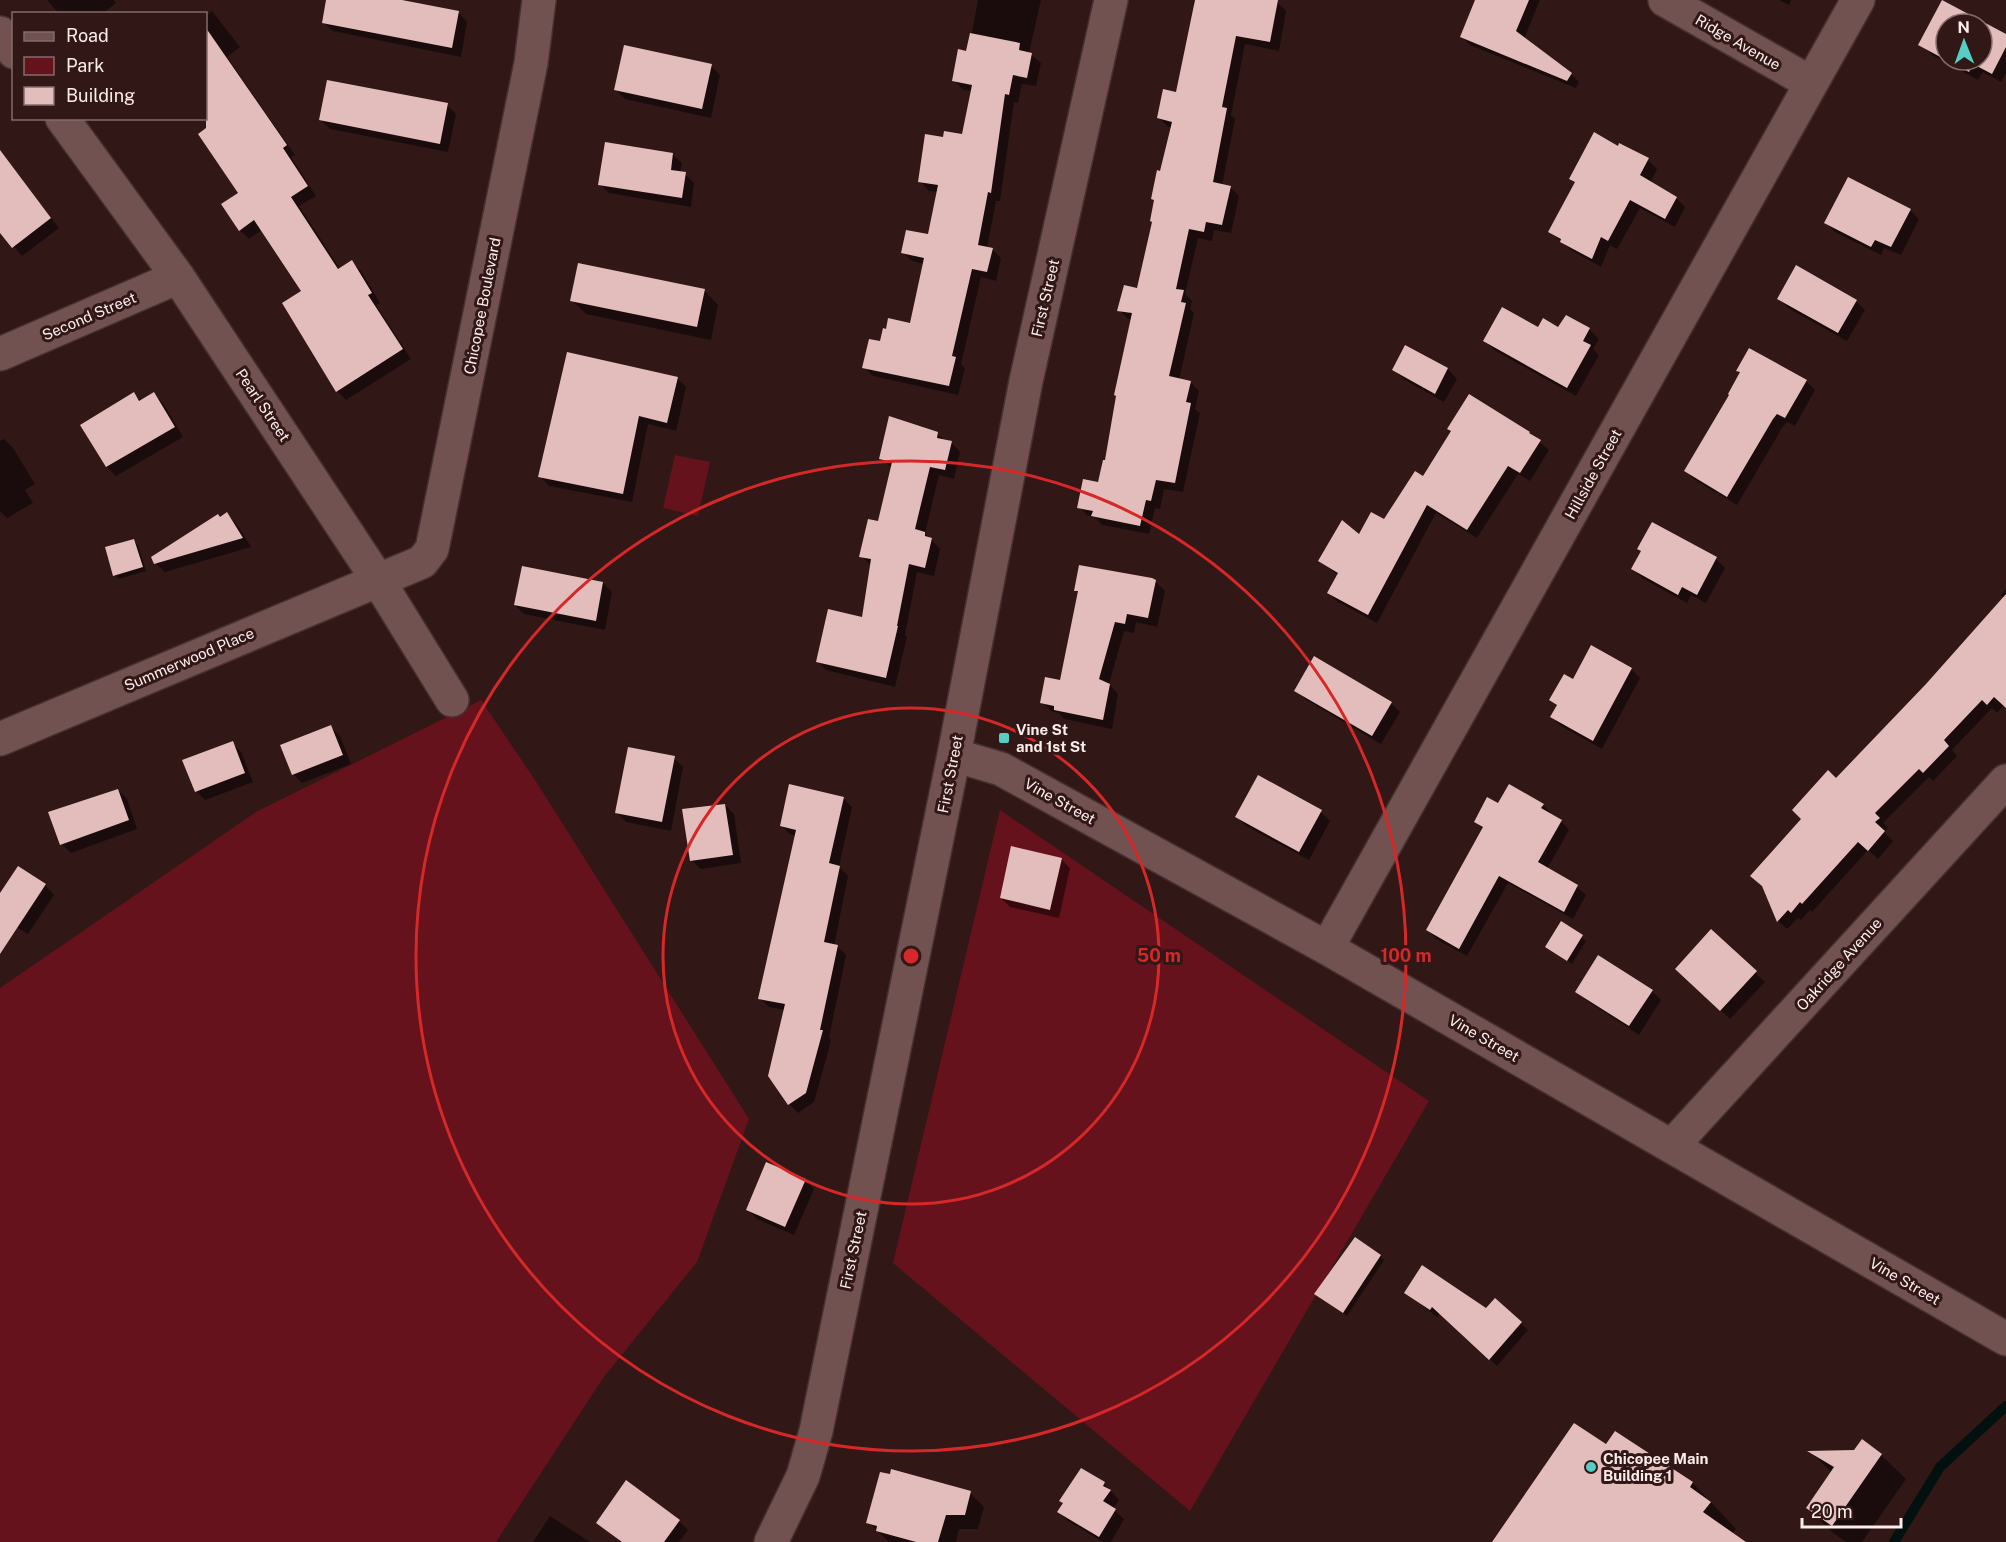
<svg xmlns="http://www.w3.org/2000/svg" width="2006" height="1542" viewBox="0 0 2006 1542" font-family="'Public Sans',sans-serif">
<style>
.green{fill:#65121d}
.shadow{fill:#0007;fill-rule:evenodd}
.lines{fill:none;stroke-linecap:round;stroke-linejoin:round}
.stream{stroke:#02110f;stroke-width:10}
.building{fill:#e3bdbc}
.minor-casing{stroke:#463132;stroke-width:36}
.minor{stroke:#725151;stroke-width:33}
.ring{fill:none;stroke:#d62828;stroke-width:3}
.poi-dot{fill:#56cec3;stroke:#321717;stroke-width:2}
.labels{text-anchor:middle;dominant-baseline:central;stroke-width:6;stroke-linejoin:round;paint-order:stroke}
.street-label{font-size:15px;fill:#fdecec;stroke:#321717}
.poi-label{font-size:15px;font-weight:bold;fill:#fdecec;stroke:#321717;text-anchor:start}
.centre{fill:#d62828;stroke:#321717;stroke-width:3}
.ring-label{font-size:18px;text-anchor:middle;font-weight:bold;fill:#d62828;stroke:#321717;stroke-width:6;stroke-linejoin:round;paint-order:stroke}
</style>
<rect width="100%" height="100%" fill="#321717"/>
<path class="green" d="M675 455 710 462 698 516 663 508Z
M481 700 535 780 749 1119 697 1262 603 1378 496 1542H0V988L256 812Z
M1000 810 1429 1101 1190 1511 893 1263Z"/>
<path class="shadow" d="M47 0H114L116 3 102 14H59Z
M328 0H394L458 12 467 22 461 57 333 31 323 22Z
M978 0H1041L1029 53 1041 63 1036 86 1022 84 1018 103 1014 102 1000 201H996L987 248 992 249 1001 258 996 281 981 277 961 364 965 368 958 395 873 376 864 367 881 343 911 325 924 264 912 261 902 252 930 236 938 192 929 191 920 181 945 139 964 135 972 91 963 90 954 80 968 53Z
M1194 0H1277V2L1286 11 1279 51 1245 44 1231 115 1235 119 1222 186 1230 187 1239 196 1231 233 1214 230 1212 241 1198 238 1185 294 1192 301 1190 309 1194 313 1179 380 1190 382 1199 391 1195 409 1200 413 1183 492 1164 489 1160 509 1155 508 1149 534 1102 525 1095 517 1088 516 1079 507 1099 484 1106 462 1132 320 1128 319 1119 310 1138 290 1154 223 1156 202 1152 199 1162 173 1172 128 1168 127 1159 118 1177 94 1195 8 1193 5Z
M1477 0H1540L1524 39 1571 74 1579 82 1576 88 1470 45 1462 37Z
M1779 0H1791L1789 5Z
M1943 2 2006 36V73L2001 82 1983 72 1978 80 1932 55 1923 46ZM1946 24H1982V60H1946Z
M212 11 240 47 227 57 295 155 291 157 316 196 299 206 340 269 352 262 361 271 380 303 376 305 411 359 346 400 337 391 303 292 262 230 249 239 240 230V194L220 121 206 101V16Z
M711 66 720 75 711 118 625 99 616 90Z
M447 105 456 114 448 152 330 129 320 119Z
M0 153 59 228 22 256 0 231Z
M672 154 682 163 680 173 685 174 694 183 691 207 609 193 600 184Z
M1648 160 1657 169 1650 183 1676 198 1685 207 1675 227 1640 208 1617 249 1610 245 1601 267 1571 250 1550 232 1576 184 1571 179Z
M1910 210 1919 219 1901 255 1884 248 1881 255 1835 232 1826 223Z
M705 291 718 305 711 340 586 314 572 300Z
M1779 299 1856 301 1865 310 1847 341 1788 308Z
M1567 317 1590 330 1599 339 1593 349 1599 355 1576 396 1494 350 1485 341 1539 329H1559Z
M1406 347 1448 369 1457 379 1444 402 1403 379 1394 370Z
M1738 371 1806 381 1815 390 1795 426 1787 422 1782 428 1737 505 1695 480 1686 471 1731 395 1741 373Z
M677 378 686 387 676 431 648 424 632 502 549 486 540 476Z
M133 394 141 401 154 394 163 403 183 437 116 476 107 467 82 425Z
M937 433 945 441 951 442 960 452 954 479 939 475 925 533 940 549 934 576 917 572 905 635 907 637 895 687 826 670 817 661 864 619 872 566 861 556 879 523 892 468 880 458Z
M1529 433 1549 450 1530 481 1518 474 1477 538 1436 513 1377 623 1338 602 1329 593 1339 576 1320 561 1384 521 1423 478Z
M4 439 13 448 35 484 25 490 33 503 7 518 0 511V441Z
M227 514 236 523 251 547 165 572 155 563Z
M1653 524 1716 559 1725 568 1706 603 1691 595 1687 603 1642 578 1633 569 1642 552Z
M134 541 138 545 146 571 119 579 114 575Z
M1156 582 1165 591 1157 627 1136 622 1134 633 1124 631 1109 684 1118 694 1112 729 1064 719 1059 713 1051 711 1042 702 1061 682 1079 593 1076 590Z
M603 583 612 592 605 630 524 614 515 605Z
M2006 589V702L1997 713 1992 708 1952 750 1957 756 1933 781 1929 777 1883 823 1888 828 1884 832 1893 841 1878 859 1868 850 1812 912 1810 910 1801 920 1798 918 1787 929 1778 921 1764 888 1836 780 1953 657 2004 598 2001 595Z
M1631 669 1640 678 1602 749 1561 726 1552 717 1558 707 1551 700 1573 681Z
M1296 690 1391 703 1400 712 1381 744 1305 699Z
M331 727 340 736 351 764 302 783 293 774Z
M232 743 241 752 253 782 205 800 196 791Z
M674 758 683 767 671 831 626 822 617 813Z
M118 790 127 799 137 829 71 853 62 844Z
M843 798 852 807 839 867 848 876 834 946H837L846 955 829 1038 831 1041 814 1102 798 1113 789 1104 785 1010 769 1007 760 998 796 836 790 834 781 825Z
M725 805 734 814 741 863 701 869 691 860Z
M1543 805 1551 813 1550 815 1561 821 1569 830 1547 869 1577 887 1586 895 1573 919 1508 883 1467 956 1436 939 1428 930 1484 830 1476 822 1498 806Z
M1321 812 1330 821 1309 860 1246 826 1237 817Z
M1061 859 1070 868 1059 918 1010 907 1001 898Z
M45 885 54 895 28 934 0 917V896Z
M1562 924 1586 941 1572 964 1547 947Z
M1711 931 1765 982 1730 1019 1686 978Z
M1577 991H1652L1661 1000 1639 1035 1586 1000Z
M805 1180 814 1189 794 1235 757 1219 747 1209Z
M1380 1256 1384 1260 1347 1316 1316 1294Z
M1406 1293 1486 1310 1495 1300 1528 1330 1497 1366 1440 1313 1437 1317Z
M1616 1433 1693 1483 1736 1529 1732 1534 1744 1542H1493L1607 1446Z
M1811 1452 1881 1455 1906 1479 1862 1542H1846L1832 1532 1808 1508 1832 1473Z
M1104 1484 1119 1500 1113 1509 1124 1519 1111 1542H1103L1068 1521 1059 1512 1064 1504Z
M970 1493 984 1507 978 1529H959L956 1542H889L868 1522Z
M550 1516 587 1540 590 1542H533Z
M679 1521 688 1530 679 1542H621L598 1523Z"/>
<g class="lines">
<path class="stream" d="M1894 1542 1940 1467 2006 1406"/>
</g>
<path class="building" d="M326 0H402L459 11 452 48 322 23Z
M1195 0H1278L1270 42 1236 36 1222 107 1227 108 1213 182 1231 186 1222 225 1206 222 1204 232 1189 229 1176 289 1184 290 1181 302 1186 303 1169 376 1191 381 1186 402 1191 403 1175 483 1156 480 1151 501 1146 500 1140 526 1091 516 1093 511 1077 508 1083 479 1098 482 1103 460H1105L1116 396 1114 395 1132 313 1117 311 1124 285 1137 288 1152 222 1150 221 1154 200 1151 199 1157 170 1160 171 1172 122 1157 118 1163 89 1176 92Z
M1475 0H1529L1516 31 1572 73 1567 81 1460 37Z
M1942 0 2006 34V47L1992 74 1973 64 1969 72 1946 60H1982V24H1946V60L1918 45Z
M206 28 287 145 283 148 308 186 291 197 338 269 352 260 372 293 368 295 403 349 336 392 282 303 301 291 254 220 239 231 221 204 238 193 198 134 206 128Z
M970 33 1020 43 1019 50 1032 53 1027 78 1013 75 1009 95 1005 94 991 193 988 192 978 245 993 248 987 272 972 269 952 356 956 357 949 386 862 368 869 339 880 341 883 328 886 329 888 318 910 323 924 258 901 253 906 230 928 234 938 185 918 182 925 134 943 137 944 131 962 134 972 85 952 81 958 49 966 51Z
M624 45 712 64 702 109 614 90Z
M327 80 448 103 440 144 319 120Z
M1594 132 1618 146 1619 143 1649 158 1640 175 1677 197 1665 219 1630 200 1608 241 1601 237 1592 259 1560 242 1561 239 1548 232 1575 182 1569 179Z
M605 142 673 153 671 170 686 172 682 198 598 185Z
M0 150 51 218 12 248 0 233Z
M1848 177 1911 209 1891 247 1875 240 1871 247 1824 223Z
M578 263 705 289 697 327 570 301Z
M1796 265 1857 300 1838 333 1777 299Z
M1502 307 1538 327 1543 318 1558 327 1566 315 1590 328 1583 341 1591 345 1567 388 1483 341Z
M1405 345 1448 368 1435 394 1392 370Z
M1749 348 1807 380 1785 418 1777 414 1773 419 1727 497 1684 471 1729 395 1728 394 1740 372 1736 371Z
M567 352 678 377 667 423 639 416 623 494 538 477Z
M134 392 139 401 154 392 175 427 106 467 80 425Z
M1469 394 1530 432 1529 433 1541 440 1520 473 1508 466 1467 530 1427 505 1368 615 1327 593 1338 573 1318 561 1342 520 1359 534 1371 512 1384 519 1415 471 1423 476 1451 431 1447 429Z
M889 416 938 432 937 438 952 441 945 470 930 467 915 529 925 532V536L932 538 925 568 909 564 897 626H898L886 678 816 662 828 609 862 617 871 559 859 557 868 519 878 521 892 462 879 459Z
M227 512 243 538 154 564 151 557 218 514 220 517Z
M1652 522 1717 557 1697 595 1682 587 1678 595 1631 569 1641 551 1637 549Z
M134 539 143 567 113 576 105 547Z
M1079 565 1152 578 1156 580 1148 618 1127 614 1125 624 1115 622 1099 679 1110 684 1103 720 1054 710V706L1040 703 1045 677 1060 680 1078 591H1074Z
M522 566 603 582 596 621 514 605Z
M2006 594V708L1994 697 1987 705 1982 700 1944 740 1949 746 1923 773 1919 769 1875 813 1880 818 1875 822 1885 831 1868 851 1858 842 1802 904 1800 902 1791 913 1788 910 1777 922 1762 886 1750 876 1801 819 1792 810 1828 770 1836 778 1926 684Z
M1591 645 1632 668 1593 741 1550 717 1557 705 1549 700 1564 674 1573 679Z
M1314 656 1392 702 1372 736 1294 691Z
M331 725 343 755 292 775 280 745Z
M233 741 245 773 195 792 182 760Z
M628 747 675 756 662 822 615 813Z
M1258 775 1322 810 1299 852 1235 817Z
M789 784 844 797 829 863 840 866 824 942 838 945 820 1030H823L806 1093 788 1105 768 1076 785 1004 758 999 796 830 780 826Z
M1509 784 1544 804 1541 808 1562 820 1538 862 1578 885 1564 912 1499 876 1459 949 1426 930 1483 827 1474 822 1487 797 1498 803Z
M118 789 129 820 60 845 48 812Z
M725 804 733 855 690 861 682 809Z
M1011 846 1062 858 1050 910 1000 898Z
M18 866 46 884 0 954V893Z
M1561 921 1583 935 1567 961 1545 947Z
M1711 929 1757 971 1720 1011 1675 969Z
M1598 955 1653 990 1629 1026 1575 992Z
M766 1162 806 1179 785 1227 746 1210Z
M1355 1237 1381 1255 1343 1313 1314 1294Z
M1422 1265 1486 1308 1495 1298 1522 1322 1489 1360 1432 1307 1430 1310 1404 1293Z
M1574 1423 1606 1444 1615 1431 1693 1482 1690 1487 1711 1502 1703 1512 1746 1542H1492Z
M1862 1439 1882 1454 1832 1526 1806 1508 1834 1467 1807 1451 1854 1450Z
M1081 1468 1105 1482 1103 1486 1111 1490 1103 1501 1116 1509 1099 1537 1057 1512 1063 1503 1059 1501Z
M891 1469 971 1491 965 1515H946L938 1542H916L876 1531 877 1526 866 1523 880 1472 890 1474Z
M626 1480 680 1520 664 1542H622L596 1523Z"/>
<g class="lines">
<defs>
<path id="minor" d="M1665 0 1811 83
M0 33 14 52
M62 118 178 277 378 580 452 700
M0 354 178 277
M0 739 422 562 432 549 531 63 539 0
M954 755 1001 769 1327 948 2006 1339
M1327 948 1858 0
M1672 1146 2006 781
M771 1542 803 1476 816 1431 954 755 1026 381 1111 0"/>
</defs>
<use href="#minor" class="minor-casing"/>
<use href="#minor" class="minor"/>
</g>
<g class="ring">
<circle cx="911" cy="956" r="248"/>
<circle cx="911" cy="956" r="495"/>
</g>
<g class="poi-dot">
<rect x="998" y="732" width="12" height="12" rx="3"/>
<circle cx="1591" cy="1467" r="6"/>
</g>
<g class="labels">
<g class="street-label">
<text transform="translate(1738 42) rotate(30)">Ridge Avenue</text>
<text transform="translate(1045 298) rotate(-77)">First Street</text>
<text transform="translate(482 306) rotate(-79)">Chicopee Boulevard</text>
<text transform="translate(89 316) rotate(-23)">Second Street</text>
<text transform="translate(263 405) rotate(56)">Pearl Street</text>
<text transform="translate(1593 474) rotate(-61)">Hillside Street</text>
<text transform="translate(189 659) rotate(-23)">Summerwood Place</text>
<text transform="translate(950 774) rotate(-79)">First Street</text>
<text transform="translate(1060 801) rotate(29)">Vine Street</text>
<text transform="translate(1839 964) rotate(-48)">Oakridge Avenue</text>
<text transform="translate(1484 1038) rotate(30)">Vine Street</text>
<text transform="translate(853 1250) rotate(-78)">First Street</text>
<text transform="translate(1905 1281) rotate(30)">Vine Street</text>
</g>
<g class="poi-label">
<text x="1016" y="729">Vine St<tspan x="1016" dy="17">and 1st St</tspan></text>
<text x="1603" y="1458">Chicopee Main<tspan x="1603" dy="17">Building 1</tspan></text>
</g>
</g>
<circle cx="911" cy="956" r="9" class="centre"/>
<g class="ring-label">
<text x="1159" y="962">50 m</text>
<text x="1406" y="962">100 m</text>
</g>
<rect x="12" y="12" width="195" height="108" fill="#321717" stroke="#836c6c" stroke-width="1.5"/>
<rect x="24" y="32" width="30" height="9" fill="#725151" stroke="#836c6c" stroke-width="1.5"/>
<text x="66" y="42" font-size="18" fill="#fdecec">Road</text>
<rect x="24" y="57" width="30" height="18" fill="#65121d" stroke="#836c6c" stroke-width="1.5"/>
<text x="66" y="72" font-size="18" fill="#fdecec">Park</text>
<rect x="24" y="87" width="30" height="18" fill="#e3bdbc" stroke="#836c6c" stroke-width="1.5"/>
<text x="66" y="102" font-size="18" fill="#fdecec">Building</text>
<g transform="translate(1964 42) rotate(359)"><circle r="28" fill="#321717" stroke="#836c6c" stroke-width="1.5"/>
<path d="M0-4.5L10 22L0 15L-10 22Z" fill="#56cec3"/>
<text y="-9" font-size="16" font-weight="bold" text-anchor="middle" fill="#fdecec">N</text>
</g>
<path d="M1802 1518v9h99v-9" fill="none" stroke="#fdecec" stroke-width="3"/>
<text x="1811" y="1518" font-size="18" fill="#fdecec" stroke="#321717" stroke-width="4.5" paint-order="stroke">20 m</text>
</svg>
